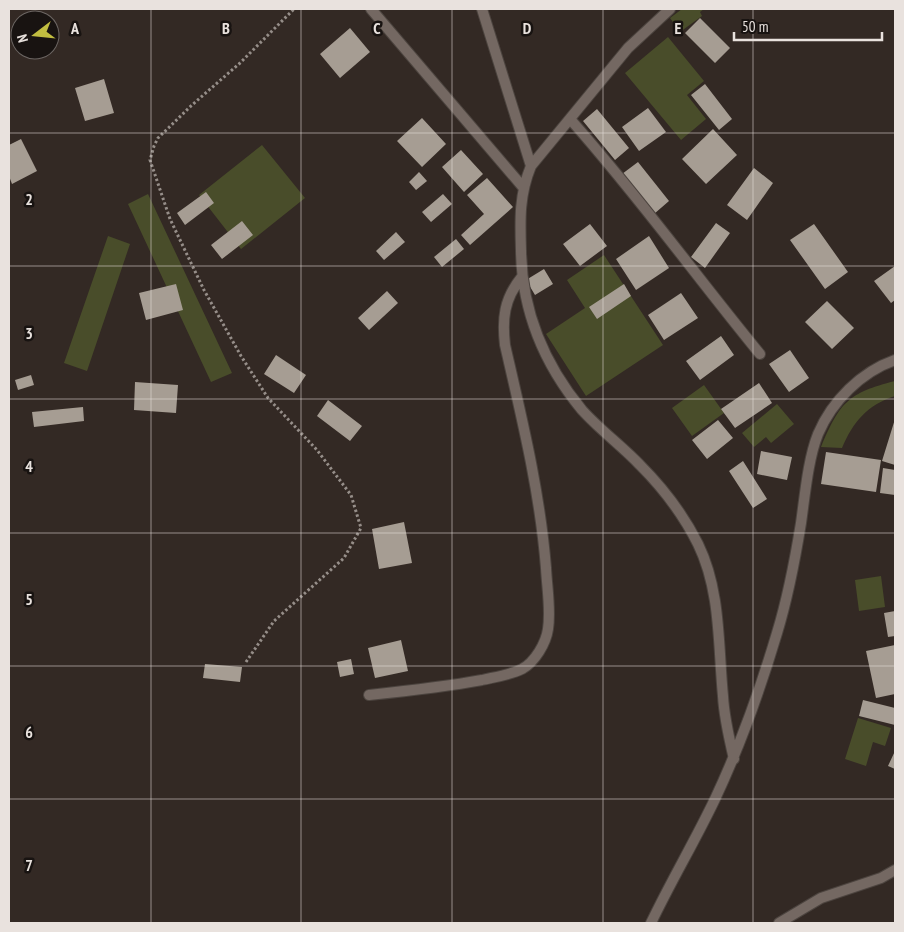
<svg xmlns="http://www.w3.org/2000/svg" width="904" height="932" viewBox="0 0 904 932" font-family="'PT Sans Narrow',sans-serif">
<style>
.green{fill:#494d2a}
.building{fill:#a69d93}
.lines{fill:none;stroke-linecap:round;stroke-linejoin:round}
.service-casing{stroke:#4c443f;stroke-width:12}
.path{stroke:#968e89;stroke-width:3;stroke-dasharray:2.5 2.5;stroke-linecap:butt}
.service{stroke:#746862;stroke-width:10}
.grid{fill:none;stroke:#e9e2de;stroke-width:1;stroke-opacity:0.55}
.grid-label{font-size:16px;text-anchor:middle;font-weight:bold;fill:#e9e2de;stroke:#181311;stroke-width:5;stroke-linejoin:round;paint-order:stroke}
</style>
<rect width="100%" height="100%" fill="#332924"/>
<path class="green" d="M682 9H704L700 12 702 16 680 32 670 18Z
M668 37 704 81 687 95 706 119 681 140 625 73Z
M262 145 305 198 241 249 199 195Z
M148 194 232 373 211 382 128 204Z
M108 236 130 244 87 371 64 363Z
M604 255 663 345 586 396 546 334 585 308 567 280Z
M895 381V396C867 405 853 422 842 448L821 447C840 402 848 393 895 381Z
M704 385 724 413 692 436 672 408Z
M777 404 794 424 771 443 766 437 754 447 742 433Z
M881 576 885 607 859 611 855 580Z
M858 718 891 728 885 746 873 742 866 766 845 759Z"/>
<path class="building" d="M700 18 730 48 715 63 685 33Z
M350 28 370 52 340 78 320 54Z
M104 79 114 113 85 121 75 88Z
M705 84 732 119 719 130 691 95Z
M648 108 666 132 639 151 622 127Z
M597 109 629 148 615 160 583 121Z
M422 118 446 144 422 167 397 141Z
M713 129 737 155 706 184 682 159Z
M21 139 37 171 12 184 9 176V145Z
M461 150 483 174 464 192 442 167Z
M638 162 669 201 654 214 622 174Z
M754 168 773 183 747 220 727 205Z
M419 172 427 181 416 190 409 182Z
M487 178 513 207 470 245 461 235 484 214 467 195Z
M206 192 214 203 185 225 177 213Z
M443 194 452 204 431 222 422 212Z
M242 221 253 235 222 259 211 245Z
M716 223 730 233 705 268 691 257Z
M590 224 607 246 580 266 563 244Z
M814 224 848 272 825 289 790 240Z
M396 232 405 242 384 260 376 251Z
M649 236 669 268 636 290 616 259Z
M456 239 464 249 442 267 434 257Z
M895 266V300L891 303 874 281Z
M544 269 553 284 535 295 526 280Z
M176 284 183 310 146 320 139 293Z
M624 284 631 296 597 319 589 307Z
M387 291 398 303 369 330 358 318Z
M681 293 698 318 664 340 648 315Z
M827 301 854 328 832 349 805 322Z
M721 336 734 355 700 380 686 361Z
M790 350 809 378 789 392 769 364Z
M276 355 306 375 294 393 264 374Z
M31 375 34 385 18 390 15 380Z
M135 382 178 385 176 413 134 410Z
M759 383 772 403 735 428 721 409Z
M328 400 362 426 350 441 317 416Z
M83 407 84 421 34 427 32 412Z
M895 419V465L882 461Z
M718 420 733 438 707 459 692 440Z
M761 451 792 457 787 480 757 474Z
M826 452 881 460 876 492 821 484Z
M743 461 767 499 753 508 729 471Z
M883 468 895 470V495L880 493Z
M404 522 412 563 379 569 372 529Z
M895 611V636L888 637 884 613Z
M401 640 408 671 375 678 368 648Z
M895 645V694L876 698 866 651Z
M351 659 354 674 340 677 337 662Z
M205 664 242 667 240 682 203 678Z
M863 700 895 708V725L859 716Z
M895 751V769L888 766Z"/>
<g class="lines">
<defs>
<path id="service" d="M371 9 522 186
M482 9 531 166
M670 9 628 48 531 166C519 195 520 220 521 251 522 311 544 364 582 410 600 430 622 446 640 465 662 487 684 516 698 544 721 591 718 645 723 696 724 717 729 738 734 759
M570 119C637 194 696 276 760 354
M369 695C407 691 444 687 482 680 495 677 510 675 522 669 535 662 546 643 548 629 551 610 547 588 546 568 540 492 522 419 505 345 502 319 504 299 521 278
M651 923C671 881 695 841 715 799 740 746 760 690 777 633 788 597 795 560 801 523 805 495 808 459 818 434 832 401 861 372 895 360
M779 923 821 898 881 878 895 870"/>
</defs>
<use href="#service" class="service-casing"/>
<path class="path" d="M246 662 274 621 344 558 361 528 351 495 317 450 268 398 241 356 204 290 170 219 150 160 154 146 158 138 192 105 240 63 294 9"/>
<use href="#service" class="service"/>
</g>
<path class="grid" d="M151 9V923M301 9V923M452 9V923M603 9V923M753 9V923M9 133H895M9 266H895M9 399H895M9 533H895M9 666H895M9 799H895"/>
<g class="grid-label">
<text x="75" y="34">A</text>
<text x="226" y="34">B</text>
<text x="377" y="34">C</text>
<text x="527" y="34">D</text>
<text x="678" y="34">E</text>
<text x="29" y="205">2</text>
<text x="29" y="339">3</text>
<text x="29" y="472">4</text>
<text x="29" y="605">5</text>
<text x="29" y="738">6</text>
<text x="29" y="871">7</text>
</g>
<rect width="904" height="932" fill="none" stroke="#e9e2de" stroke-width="20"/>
<g transform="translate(35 35) rotate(254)"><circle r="24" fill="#181311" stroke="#6c6663"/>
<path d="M0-4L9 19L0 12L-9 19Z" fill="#c1bd40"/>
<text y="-8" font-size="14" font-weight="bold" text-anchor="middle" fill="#e9e2de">N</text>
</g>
<path d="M734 32v8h148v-8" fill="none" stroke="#e9e2de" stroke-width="2.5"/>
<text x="742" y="32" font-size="15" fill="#e9e2de" stroke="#181311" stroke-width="4" paint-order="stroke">50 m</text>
</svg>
